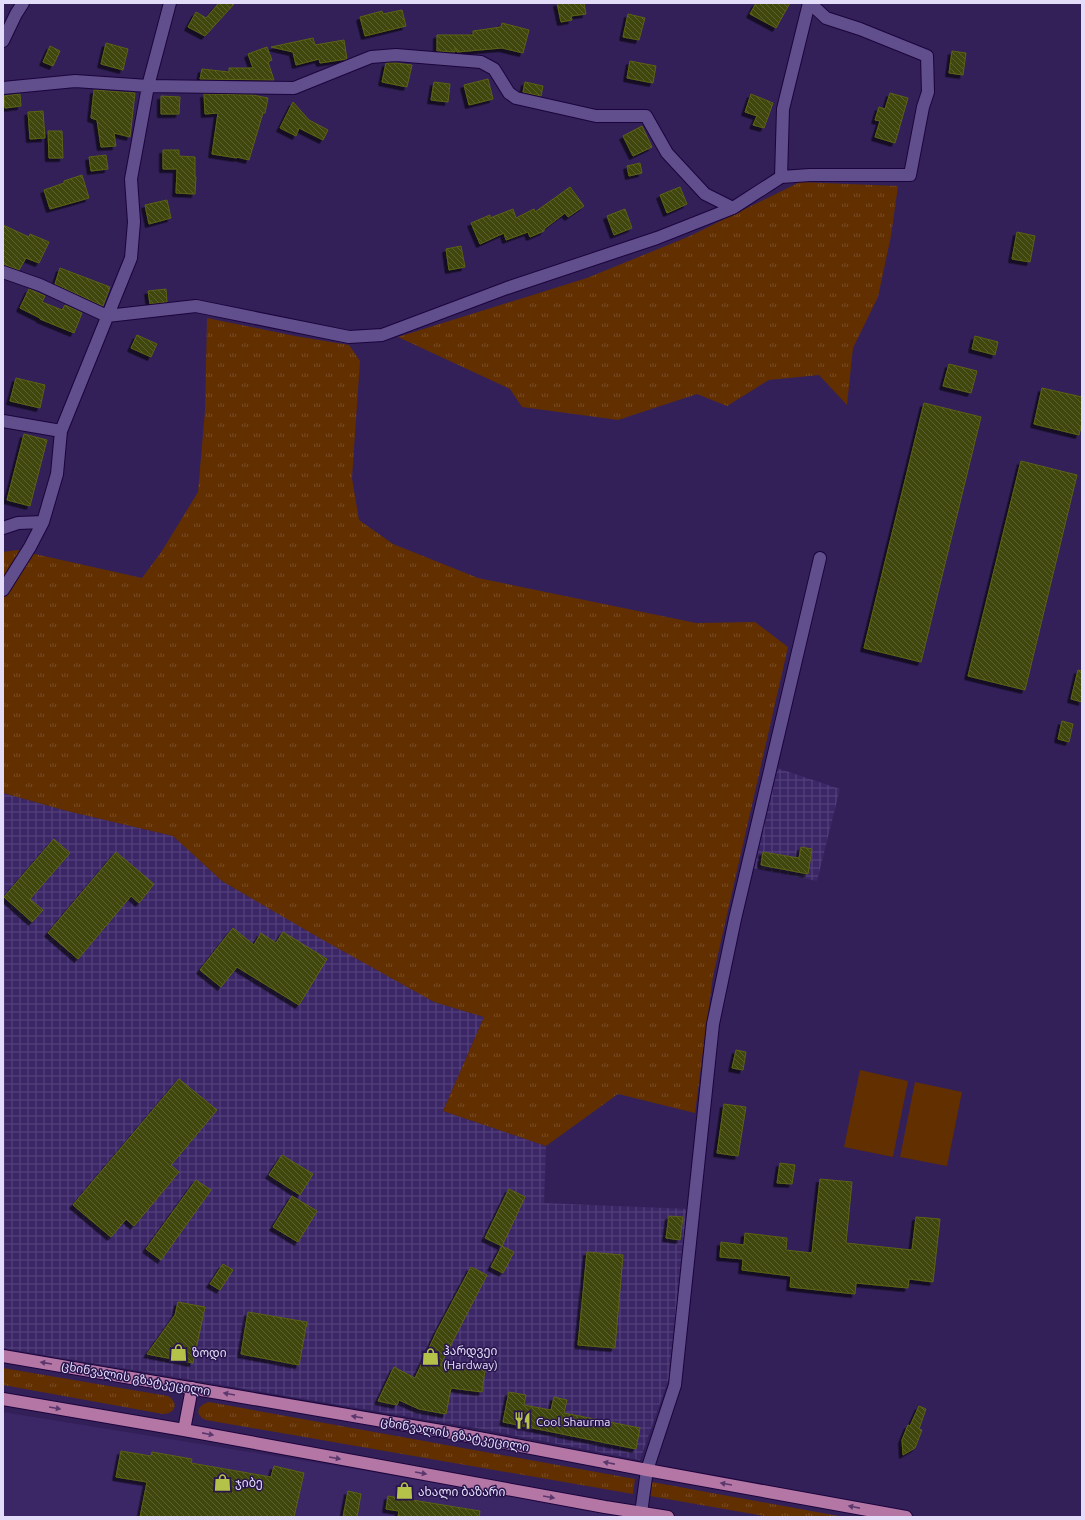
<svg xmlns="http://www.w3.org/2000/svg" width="1085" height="1520" viewBox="0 0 1085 1520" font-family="Ubuntu,'Noto Sans Georgian',sans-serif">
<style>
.built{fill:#3b2666}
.industrial{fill:url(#industrial-grid)}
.grass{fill:url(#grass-tufts)}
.garden{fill:#612f00}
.building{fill:url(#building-back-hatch);stroke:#5a6214;filter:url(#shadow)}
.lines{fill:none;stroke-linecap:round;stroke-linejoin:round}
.minor-casing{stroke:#1c043c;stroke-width:14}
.major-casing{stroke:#1c043c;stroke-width:14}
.minor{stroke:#604f8c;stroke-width:12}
.major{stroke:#b477a5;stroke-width:12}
.oneway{fill:#5a376c}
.labels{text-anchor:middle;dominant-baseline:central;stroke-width:3;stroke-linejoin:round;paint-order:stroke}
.poi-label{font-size:12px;fill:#e3ddfa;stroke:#29154d;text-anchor:start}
.street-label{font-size:12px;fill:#e3ddfa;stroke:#29154d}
</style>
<defs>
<pattern id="industrial-grid" width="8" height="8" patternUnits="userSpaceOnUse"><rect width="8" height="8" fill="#3b2666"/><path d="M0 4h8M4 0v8" fill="none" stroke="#57457d"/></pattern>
<pattern id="grass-tufts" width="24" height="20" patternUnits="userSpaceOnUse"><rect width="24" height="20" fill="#612f00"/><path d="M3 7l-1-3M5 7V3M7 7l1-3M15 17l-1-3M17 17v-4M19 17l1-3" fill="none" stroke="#784d26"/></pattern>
<pattern id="building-back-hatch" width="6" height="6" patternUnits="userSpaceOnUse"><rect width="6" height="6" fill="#41470c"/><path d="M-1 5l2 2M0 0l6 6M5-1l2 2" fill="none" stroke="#5c6130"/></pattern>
<filter id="shadow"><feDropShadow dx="-3.5" dy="3.5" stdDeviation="0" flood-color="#0009"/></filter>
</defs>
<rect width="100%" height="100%" fill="#332059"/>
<path class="built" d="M3 1412 331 1465 637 1517H3Z"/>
<path class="industrial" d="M777 768 840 789 817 881 753 868Z
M3 793 67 811 173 836 222 881 434 1002 484 1017 443 1111 546 1146 544 1203 690 1209 670 1375 640 1460 476 1428 3 1348Z"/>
<path class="grass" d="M800 182 898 186 891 236 878 297 853 348 847 405 819 375 769 380 727 406 697 394 618 420 522 407 510 389 398 337 587 278 690 236Z
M207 318 295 336 349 345 360 361 352 478 359 520 393 544 478 578 696 623 755 622 788 647 713 976 695 1113 618 1094 546 1146 443 1111 484 1017 434 1002 316 936 222 881 173 836 67 811 3 793V552L17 550 142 578 162 551 198 492 205 411Z
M3 1368 168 1396C179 1402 176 1414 163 1414L3 1385Z
M209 1402 635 1479 633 1494 206 1420C194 1415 197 1405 209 1402Z
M652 1482 844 1517H770L650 1496Z"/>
<path class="garden" d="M860 1070 908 1081 893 1157 844 1147Z
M915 1082 962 1092 947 1166 900 1157Z"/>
<path class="building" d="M219 3H235L205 36 188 27 196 12 206 18Z
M557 3H584L586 14 571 16 572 20 561 22Z
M756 3H790L776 28 750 14Z
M402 10 406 26 365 36 360 17 382 11 383 14Z
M628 14 645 18 639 40 623 37Z
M502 23 529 30 523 53 502 48 457 52 455 47V52L437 51V35H473V31L501 27Z
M313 38 315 45 344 40 347 59 320 63 319 59 296 65 293 52 271 47Z
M106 43 128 49 123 70 101 64Z
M50 46 60 51 53 66 43 62Z
M267 47 272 60 268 62 274 80 200 79 202 69 229 72V68H253L248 54Z
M952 51 966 53 963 75 949 73Z
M630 61 656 66 653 83 627 78Z
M386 63H396L412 65 407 87 382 82Z
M488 79 493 99 469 105 464 85Z
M434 82 450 84 448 102 431 100Z
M525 82 543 86 541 96 523 92Z
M94 90 135 93 130 137 114 133 116 146 101 147 97 120 91 118Z
M890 93 908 98 895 143 875 137 880 121 875 120 879 107 885 109Z
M20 94 21 106 5 108 4 96Z
M204 94 253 95 268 98 265 113H263L249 160 237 157V158L212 154 218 113 205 114Z
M751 94 773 103 764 128 753 125 757 116 745 112Z
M161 96 180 97 179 114H161Z
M293 102 309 120 328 130 323 140 299 128 296 136 280 128Z
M43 111 45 138 30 139 28 112Z
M642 126 652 147 633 156 623 136Z
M48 131H62L63 158H49Z
M163 150H179V156L195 157V177H196L195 194 176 193 177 169H163Z
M106 155 108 169 91 171 89 157Z
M640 163 642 173 629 176 627 166Z
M82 175 89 198 50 209 44 190 64 183V181Z
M570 187 584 206 568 217 565 213 544 229V231L530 237 528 232 506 240 504 233 480 244 471 223 490 215V218L513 209 516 218 534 209 535 212Z
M680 187 687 204 667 213 660 195Z
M167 200 171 218 149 224 145 205Z
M625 209 632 228 614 235 607 216Z
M3 225 29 237 30 234 49 242 39 263 26 258 19 270 3 264Z
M1017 232 1035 236 1030 262 1012 259Z
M461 246 465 267 449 270 446 249Z
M60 268 110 287 103 306 55 284Z
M29 289 45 296 42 302 62 310 65 305 82 313 74 333 40 319V318L20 308Z
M166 289 167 302 150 304 148 291Z
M137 335 157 344 151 357 131 348Z
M975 336 998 342 995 355 972 349Z
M949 364 977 371 971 393 943 386Z
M16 378 45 385 40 408 10 401Z
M1042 388 1082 397V423L1079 435 1034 424Z
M924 403 981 417 921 662 864 648Z
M24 434 47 440 30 506 7 500Z
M1021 461 1077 475 1025 690 968 676Z
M1078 670 1082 671V702L1071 699Z
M1062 721 1073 724 1069 742 1058 739Z
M54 839 70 853 30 899 43 910 32 922 4 897Z
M801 847 812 849 808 874 761 865 763 852 799 858Z
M116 852 154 884 139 903 131 896 78 959 48 933Z
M233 928 254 945 261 933 276 943 283 932 327 959 299 1005 237 967 221 987 200 970Z
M736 1050 746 1052 743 1070 732 1068Z
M179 1079 217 1110 171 1165 179 1172 134 1226 126 1219 111 1237 73 1205Z
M724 1104 746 1107 738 1156 717 1153Z
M282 1155 313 1174 300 1195 269 1175Z
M780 1163 795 1165 792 1184 777 1183Z
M820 1179 852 1182 846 1243 912 1250 916 1217 940 1219 933 1282 909 1279 908 1288 856 1283 855 1294 790 1287 791 1276 742 1270 743 1259 720 1257 721 1242 744 1245 745 1233 787 1238 786 1250 812 1253Z
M196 1180 211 1190 161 1260 146 1249Z
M509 1189 525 1197 502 1246 485 1238Z
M292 1196 317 1211 298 1242 273 1227Z
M669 1216 683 1217 680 1240 666 1238Z
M502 1246 514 1252 503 1273 491 1267Z
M587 1252 623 1255 615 1348 578 1345Z
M223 1264 233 1270 220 1290 210 1284Z
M471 1267 487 1275 441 1364 485 1370 482 1392 451 1388 446 1414 419 1409 399 1400 397 1405 378 1401 394 1367 415 1378 437 1331Z
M178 1302 205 1307 193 1363 147 1354 175 1315Z
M248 1312 307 1322 299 1365 241 1354Z
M509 1392 526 1395 524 1405 551 1410 554 1397 567 1400 564 1413 640 1428 636 1449 503 1422Z
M919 1406 926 1409 919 1429 922 1430 915 1448 903 1455 902 1440 908 1425 910 1426Z
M121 1451 151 1456 152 1452 192 1459 191 1463 271 1477 274 1466 304 1473 294 1517H140L147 1482 116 1477Z
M348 1491 361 1494 357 1517H343Z
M388 1496 480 1511 479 1517H398L399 1511 386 1509Z"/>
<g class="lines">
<defs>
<path id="minor" d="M3 41 16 14 23 3
M3 88 75 81 148 86 294 88 371 57 396 55 481 62 494 69 509 93 516 98 596 116H646L667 153 705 194 733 208
M781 177 783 109 809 3
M3 272 40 285 107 316 196 306 349 337 382 335 507 288 657 238 733 208 781 177 810 175H910L923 107 928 92 927 56 860 29 826 18 810 3
M3 421 61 431
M3 528 18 523 43 522
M3 590 30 547 43 522 57 474 61 431 131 258 134 222 131 179 148 86 170 3
M641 1513 647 1470 675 1385 713 1024 735 919 820 558"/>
<path id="major" d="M3 1356 447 1432 647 1470 906 1517
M3 1399 184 1430 605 1507 668 1517
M184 1430 192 1388"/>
</defs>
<use href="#minor" class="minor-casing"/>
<use href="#major" class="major-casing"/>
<use href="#minor" class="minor"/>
<use href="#major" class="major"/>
</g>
<defs><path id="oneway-solid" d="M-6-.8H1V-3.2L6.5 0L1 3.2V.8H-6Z"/></defs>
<g class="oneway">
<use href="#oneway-solid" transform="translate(46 1363) rotate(-171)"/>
<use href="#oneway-solid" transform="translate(229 1394) rotate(-170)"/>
<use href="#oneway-solid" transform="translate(55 1408) rotate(10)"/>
<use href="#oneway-solid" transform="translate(357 1417) rotate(-170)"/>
<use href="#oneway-solid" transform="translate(208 1434) rotate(11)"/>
<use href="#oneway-solid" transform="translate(335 1458) rotate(10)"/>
<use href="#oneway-solid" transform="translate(609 1463) rotate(-169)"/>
<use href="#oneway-solid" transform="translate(421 1473) rotate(10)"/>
<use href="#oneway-solid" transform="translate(726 1484) rotate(-170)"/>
<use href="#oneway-solid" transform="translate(549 1497) rotate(10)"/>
<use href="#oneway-solid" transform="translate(854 1507) rotate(-169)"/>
</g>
<defs>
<symbol id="shop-bare" viewBox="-9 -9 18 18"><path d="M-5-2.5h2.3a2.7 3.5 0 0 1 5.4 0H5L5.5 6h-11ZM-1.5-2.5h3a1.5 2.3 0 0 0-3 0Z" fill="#b4c24a" stroke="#29154d" stroke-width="2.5" paint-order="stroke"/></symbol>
<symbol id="restaurant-bare" viewBox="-9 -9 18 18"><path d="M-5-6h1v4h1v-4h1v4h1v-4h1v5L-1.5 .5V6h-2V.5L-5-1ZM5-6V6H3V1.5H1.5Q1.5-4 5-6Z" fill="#b4c24a" stroke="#29154d" stroke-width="2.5" paint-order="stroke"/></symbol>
</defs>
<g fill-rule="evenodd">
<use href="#shop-bare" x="166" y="1340" width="25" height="25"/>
<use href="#shop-bare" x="418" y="1344" width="25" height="25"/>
<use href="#restaurant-bare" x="510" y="1408" width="25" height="25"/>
<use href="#shop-bare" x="210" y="1470" width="25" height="25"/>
<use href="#shop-bare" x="392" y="1478" width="25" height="25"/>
</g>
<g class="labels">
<g class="poi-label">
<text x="443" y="1350">ჰარდვეი<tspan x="443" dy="14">(Hardway)</tspan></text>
<text x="192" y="1352">ზოდი</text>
<text x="536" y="1421">Cool Shaurma</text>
<text x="235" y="1482">ჯიბე</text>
<text x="418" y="1491">ახალი ბაზარი</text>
</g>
<g class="street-label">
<text transform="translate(136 1378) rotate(10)">ცხინვალის გზატკეცილი</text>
<text transform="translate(455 1434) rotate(10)">ცხინვალის გზატკეცილი</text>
</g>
</g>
<rect width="1085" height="1520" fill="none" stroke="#e3ddfa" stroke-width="8"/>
</svg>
